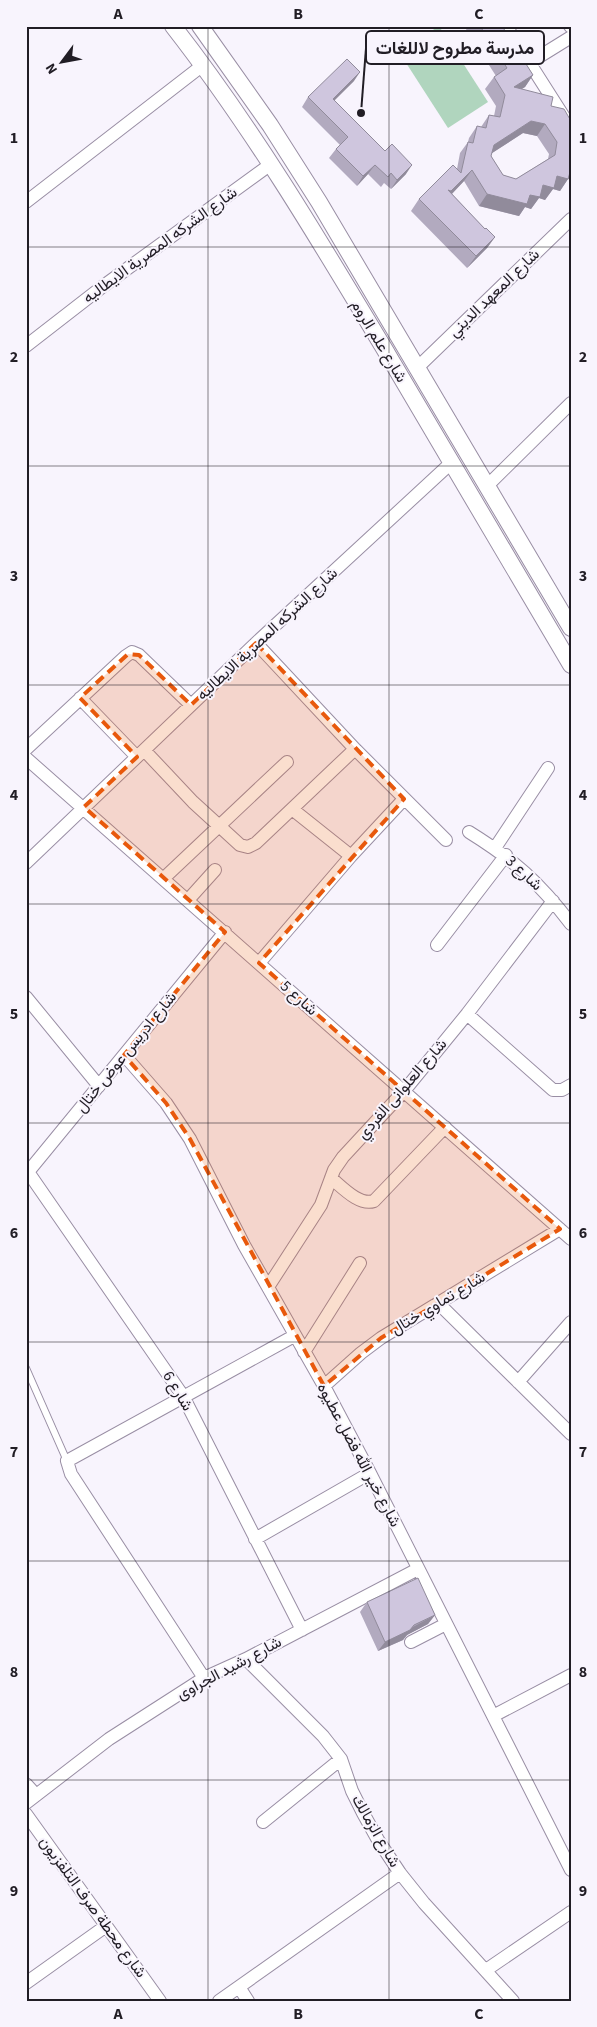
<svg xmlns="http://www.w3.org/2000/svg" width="597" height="2027" viewBox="0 0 597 2027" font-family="'Source Sans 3',Vazirmatn,sans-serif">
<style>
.green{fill:#b0d5be}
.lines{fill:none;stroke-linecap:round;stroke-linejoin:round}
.service-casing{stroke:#998ea4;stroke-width:8}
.minor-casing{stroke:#998ea4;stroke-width:14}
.tertiary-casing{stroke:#998ea4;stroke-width:18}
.service{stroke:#fff;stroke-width:6}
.minor{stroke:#fff;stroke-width:12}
.tertiary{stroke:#fff;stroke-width:16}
.wall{fill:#b2aabf;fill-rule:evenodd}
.shaded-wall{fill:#918b9b}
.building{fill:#cfc6de;stroke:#918b9b;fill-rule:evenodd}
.marked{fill:#e8590c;fill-opacity:0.2;stroke:#e8590c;stroke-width:4;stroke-dasharray:10 6;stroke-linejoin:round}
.grid{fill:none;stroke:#211d25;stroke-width:1;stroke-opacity:0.55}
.labels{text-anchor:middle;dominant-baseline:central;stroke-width:4;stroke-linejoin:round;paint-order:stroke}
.street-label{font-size:16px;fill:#211d25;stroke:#f8f4fd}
.leader{fill:none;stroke:#211d25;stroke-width:2}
.callout-dot{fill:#211d25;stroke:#f8f4fd;stroke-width:2}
.callout{fill:#f8f4fd;stroke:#211d25;stroke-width:2}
.callout-label{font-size:18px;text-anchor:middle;font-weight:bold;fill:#211d25}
.neatline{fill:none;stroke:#211d25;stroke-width:2}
.grid-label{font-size:16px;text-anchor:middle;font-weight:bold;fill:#211d25}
</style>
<rect width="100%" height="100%" fill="#f8f4fd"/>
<path class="green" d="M439 26 488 102 448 128 399 52Z"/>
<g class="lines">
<defs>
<path id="service" d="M26 1368 67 1461"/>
<path id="minor" d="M506 26 571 128
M570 26 571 27
M529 63 571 37
M26 202 203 65
M26 346 102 287 271 164
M417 368 571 219
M487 486 571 403
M256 643 355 749 446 840
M80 698 137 757
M26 749 126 656 132 652 139 655 191 705
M144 750 193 802 240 845 248 847 256 843 355 749
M26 758 571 1239
M292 809 351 856
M469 832C514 860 539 882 571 924
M495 848 548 768
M26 863 256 643 451 463
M164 878 287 762
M188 900 215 870
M437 945 506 855
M259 963 351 856 404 799
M26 997 99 1086
M467 1014 553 1090H562L571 1085
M124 1055 166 1103 190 1139 244 1245 324 1386 370 1473 571 1870
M26 1169 183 1396 302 1630
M28 1172 225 932
M331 1178C342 1187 359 1206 374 1201L445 1127
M268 1287 321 1205 334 1170 343 1157 404 1091 467 1014 553 901
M438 1303 571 1434
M304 1352 360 1263
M518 1382 571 1322
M324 1386 361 1353 381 1338 560 1229
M255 1539 370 1473
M411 1642 446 1624
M246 1659 323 1736 341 1759 352 1791 363 1813 378 1840 400 1873 424 1903 513 2001
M204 1678 71 1474 67 1461 294 1336
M493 1716 571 1675
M26 1784 36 1795
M26 1803 109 1739 204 1678 246 1659 418 1569
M26 1814 160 2001
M263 1822 341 1759
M486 1970 571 1912
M26 1983 106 1926
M239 1987 248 2001
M219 2001 400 1873"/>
<path id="tertiary" d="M173 26C254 130 321 243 388 355 449 458 510 561 571 665
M200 26 270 125 319 202 571 628"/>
</defs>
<use href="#service" class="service-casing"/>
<use href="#minor" class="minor-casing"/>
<use href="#tertiary" class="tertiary-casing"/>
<use href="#service" class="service"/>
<use href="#minor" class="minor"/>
<use href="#tertiary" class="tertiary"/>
</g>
<path class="wall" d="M464 26H502L533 75 525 87 521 89 551 106 568 179 560 191 553 189 545 200 539 198 531 209 525 207 519 216 479 206 464 181 452 194 485 229 495 237 487 248 467 268 411 211 419 199 457 169 460 153 468 142 469 138 477 126 481 127 489 115 494 116 496 106 485 89 494 77 496 76ZM523 133 537 136 549 154 548 159 516 179 503 175 491 156 492 153Z
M354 81 334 100 406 174 391 189 384 183 381 187 368 174 357 186 329 158 336 149 340 145 302 107 308 97Z
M367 1602 435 1615 428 1624 407 1635 403 1640 378 1651 360 1612Z"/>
<path class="shaded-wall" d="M360 72 354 81 326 109 333 99Z
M533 75 525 87 506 99 514 87Z
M531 121 545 124 537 136 523 133 486 157 494 145Z
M375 165 368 174 357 186 363 176Z
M412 165 406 174 391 189 397 180Z
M571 167V180L568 179 560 191 553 189 545 200 539 198 531 209 525 207 519 216 479 206 487 194 530 195 557 176Z
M472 170 464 181 443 203 448 190Z
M495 237 487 248 467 268 476 256Z
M435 1615 428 1624 407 1635 403 1640 378 1651 385 1642Z"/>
<path class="building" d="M480 26H502L533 75 514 87 553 97 551 106 564 109 571 121V169L568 179 557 176 554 188 543 185 540 197 530 195 527 204 487 194 472 170 451 191 448 190 485 229 486 228 495 237 476 256 419 199 453 165 461 173 468 142 473 143 477 126 486 128 489 115 500 117 505 95 494 77 507 68ZM531 121 545 124 557 142 555 155 516 179 503 175 491 156 494 145Z
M347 59 360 72 333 99 385 151 392 144 412 165 397 180 391 173 388 177 375 165 363 176 336 149 348 137 308 97Z
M418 1578 435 1615 414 1625 410 1630 385 1642 367 1602Z"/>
<path class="marked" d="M256 643 404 799 259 963 560 1229 381 1338 324 1386 190 1139 166 1103 124 1055 225 932 84 807 137 757 80 698 128 654 139 655 191 705Z"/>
<path class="grid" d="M208 26V2001M389 26V2001M26 247H571M26 466H571M26 685H571M26 904H571M26 1123H571M26 1342H571M26 1561H571M26 1780H571"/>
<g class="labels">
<g class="street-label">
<text transform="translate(160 245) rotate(-36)">شارع الشركه المصرية الايطاليه</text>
<text transform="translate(494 293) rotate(-44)">شارع المعهد الديني</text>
<text transform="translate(379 341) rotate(59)">شارع علم الروم</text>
<text transform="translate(267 634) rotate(-43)">شارع الشركه المصرية الايطاليه</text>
<text transform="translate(524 873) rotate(43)">شارع 3</text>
<text transform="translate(299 998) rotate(42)">شارع 5</text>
<text transform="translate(126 1052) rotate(-51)">شارع ادريس عوض ختال</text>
<text transform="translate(402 1089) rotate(-49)">شارع العلوانى الفردي</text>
<text transform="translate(438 1303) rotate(-31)">شارع تماوي ختال</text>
<text transform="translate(178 1391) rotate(59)">شارع 6</text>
<text transform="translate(359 1455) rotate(62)">شارع خير الله فضل عطيوه</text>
<text transform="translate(229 1668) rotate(-28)">شارع رشيد الجراوى</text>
<text transform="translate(376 1831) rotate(60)">شارع الزمالك</text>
<text transform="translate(93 1907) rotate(54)">شارع محطة صرف التلفزيون</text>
</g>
</g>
<path class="leader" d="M361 113L366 48"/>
<circle class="callout-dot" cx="361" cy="113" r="5"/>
<rect class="callout" x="366" y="31" width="178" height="33" rx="5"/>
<g class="callout-label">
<text x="455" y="54">مدرسة مطروح لاللغات</text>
</g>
<rect width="597" height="2027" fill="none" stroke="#f8f4fd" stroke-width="55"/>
<g transform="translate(62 62) rotate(238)" stroke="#f8f4fd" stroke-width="4" paint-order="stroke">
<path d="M0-4L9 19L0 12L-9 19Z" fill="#211d25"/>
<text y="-8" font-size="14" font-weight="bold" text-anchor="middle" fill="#211d25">N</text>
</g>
<rect x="28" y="28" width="542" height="1972" class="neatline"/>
<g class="grid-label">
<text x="118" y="19">A</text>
<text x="298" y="19">B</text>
<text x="479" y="19">C</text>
<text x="14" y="143">1</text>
<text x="583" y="143">1</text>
<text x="14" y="362">2</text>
<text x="583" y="362">2</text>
<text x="14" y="581">3</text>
<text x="583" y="581">3</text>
<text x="14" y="800">4</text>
<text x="583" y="800">4</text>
<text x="14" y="1019">5</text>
<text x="583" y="1019">5</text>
<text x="14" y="1238">6</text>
<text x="583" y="1238">6</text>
<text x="14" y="1457">7</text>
<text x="583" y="1457">7</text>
<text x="14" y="1677">8</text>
<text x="583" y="1677">8</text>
<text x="14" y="1896">9</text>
<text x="583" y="1896">9</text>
<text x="118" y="2019">A</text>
<text x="298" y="2019">B</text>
<text x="479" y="2019">C</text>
</g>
</svg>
